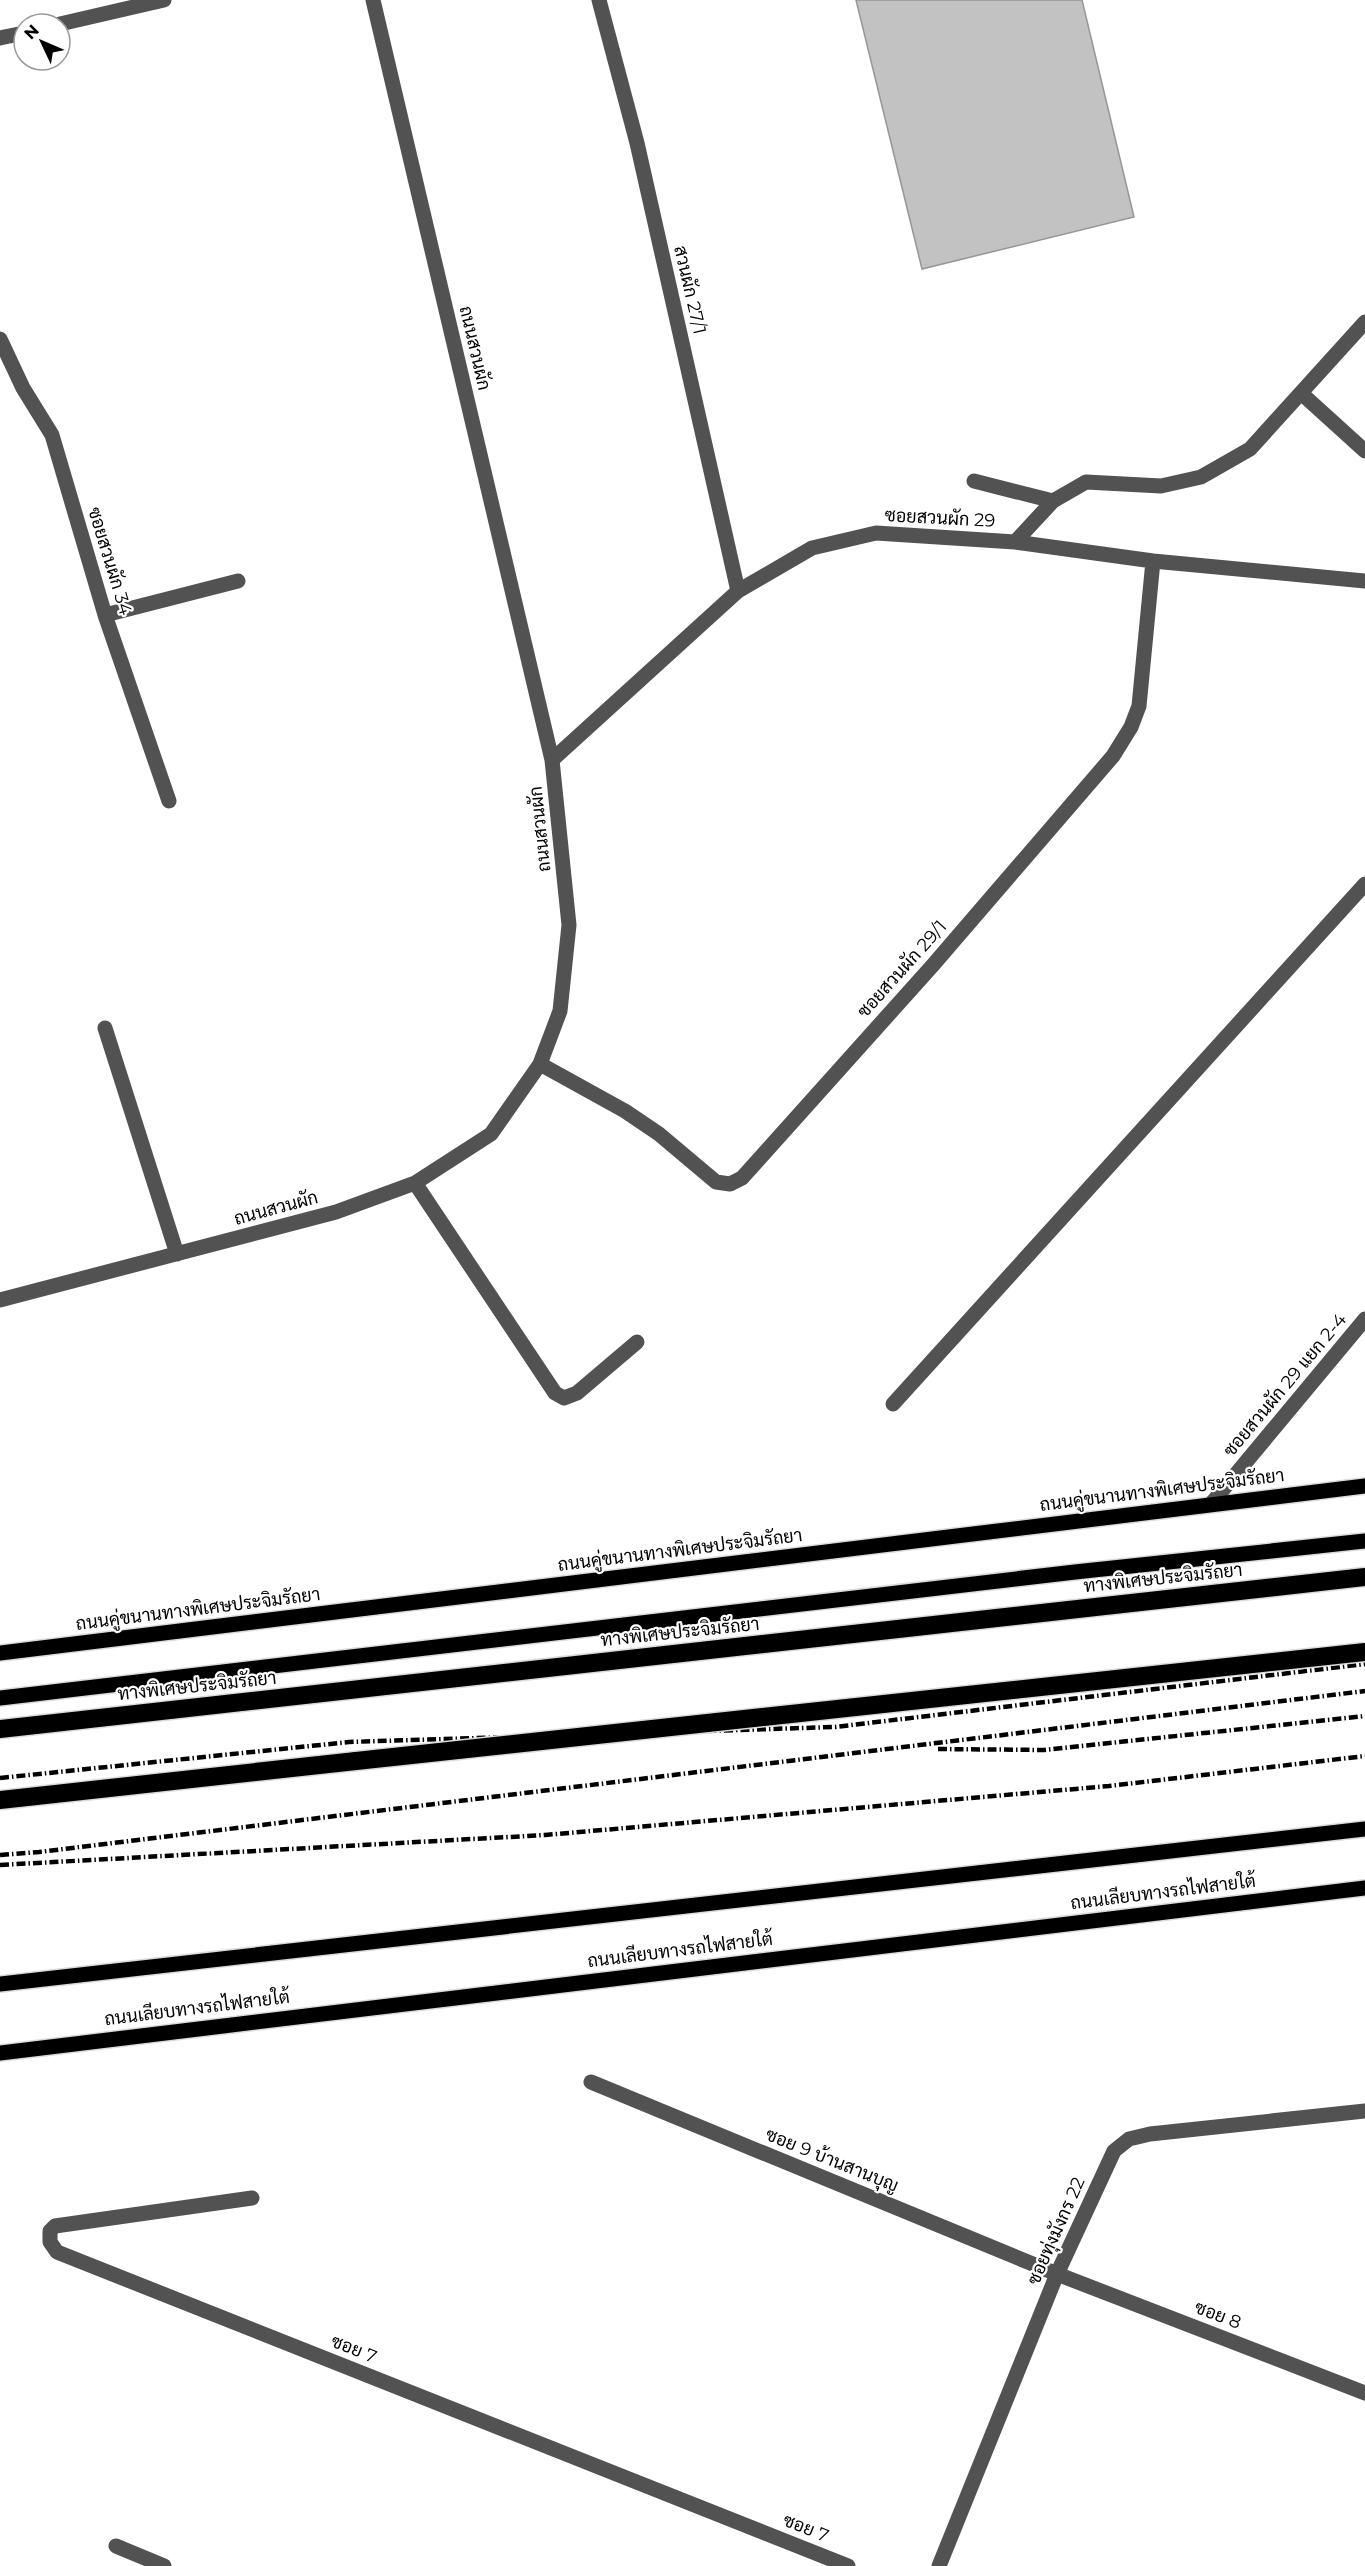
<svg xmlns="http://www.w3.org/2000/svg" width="1365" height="2566" viewBox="0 0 1365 2566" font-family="Montserrat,Sarabun,sans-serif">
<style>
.building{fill:#c2c2c2;stroke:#969696;stroke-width:1.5}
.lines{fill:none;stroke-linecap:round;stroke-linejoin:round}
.major-casing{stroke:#dbdbdb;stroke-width:18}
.highway-casing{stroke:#dbdbdb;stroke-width:21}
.minor{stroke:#525252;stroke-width:15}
.major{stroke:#000;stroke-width:15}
.highway{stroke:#000;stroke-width:18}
.rail{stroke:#000;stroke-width:4.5;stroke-dasharray:9 3 1.5 3;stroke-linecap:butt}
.highway-bridge-casing{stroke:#dbdbdb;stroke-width:21;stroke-linecap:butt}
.highway-bridge{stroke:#000;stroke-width:18}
.labels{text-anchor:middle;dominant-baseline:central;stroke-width:4.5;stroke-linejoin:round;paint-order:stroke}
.street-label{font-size:18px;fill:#000;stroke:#fff}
</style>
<rect width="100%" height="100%" fill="#fff"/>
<path class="building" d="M856 0H1082L1134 217 922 269Z"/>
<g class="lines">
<defs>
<path id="major" d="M0 1653 1365 1486
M0 1698 1075 1572 1365 1541
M0 1984 1365 1829
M0 2053 1365 1888"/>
<path id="highway" d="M0 1729 1365 1577
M0 1800 356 1761"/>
</defs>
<use href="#major" class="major-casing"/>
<use href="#highway" class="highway-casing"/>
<path class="minor" d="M599 0 637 143 738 591
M60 24 164 0
M0 38 24 33
M0 339 23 388 52 435 105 615 169 801
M1301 393 1365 451
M974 481 1053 501
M1015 542 1053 501 1086 482 1161 486 1201 477 1250 449 1365 322
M105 615 238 581
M552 760 738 591 812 548 876 533 1015 542 1153 561 1365 581
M105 1028 177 1254
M540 1064 625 1111 659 1134 716 1182 730 1184 742 1178 933 965 1113 756 1131 727 1139 706 1153 561
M415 1183 555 1393 564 1398 577 1393 637 1342
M0 1300 336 1212 415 1183 491 1134 540 1064 560 1011 569 925 552 760 373 0
M893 1404 1365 884
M1211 1504 1365 1319
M591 2082 1057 2274 1365 2393
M252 2198 55 2226 50 2231V2242L57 2252 848 2566
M116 2546 164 2566
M939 2566 1057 2274 1114 2151 1129 2139 1150 2134 1365 2111"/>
<use href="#major" class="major"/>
<use href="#highway" class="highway"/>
<path class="rail" d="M938 1749 1044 1750 1365 1716
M0 1778 349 1742 835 1727 1365 1664
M0 1855 39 1852 1365 1691
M0 1865 545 1835 1109 1786 1365 1756"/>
<defs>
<path id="highway-bridge" d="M356 1761 1365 1652"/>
</defs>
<use href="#highway-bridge" class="highway-bridge-casing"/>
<use href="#highway-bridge" class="highway-bridge"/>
</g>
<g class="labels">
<g class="street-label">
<text transform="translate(690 290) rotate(77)">สวนผัก 27/1</text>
<text transform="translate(475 348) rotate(77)">ถนนสวนผัก</text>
<text transform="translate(940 518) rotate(3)">ซอยสวนผัก 29</text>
<text transform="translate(110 561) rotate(73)">ซอยสวนผัก 34</text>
<text transform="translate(540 829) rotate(-96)">ถนนสวนผัก</text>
<text transform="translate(902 969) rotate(-48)">ซอยสวนผัก 29/1</text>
<text transform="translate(276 1208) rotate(-15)">ถนนสวนผัก</text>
<text transform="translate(1285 1385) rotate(-50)">ซอยสวนผัก 29 แยก 2-4</text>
<text transform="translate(1162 1490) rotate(-7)">ถนนคู่ขนานทางพิเศษประจิมรัถยา</text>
<text transform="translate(680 1550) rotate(-7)">ถนนคู่ขนานทางพิเศษประจิมรัถยา</text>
<text transform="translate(1163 1578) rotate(-6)">ทางพิเศษประจิมรัถยา</text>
<text transform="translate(198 1609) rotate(-7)">ถนนคู่ขนานทางพิเศษประจิมรัถยา</text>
<text transform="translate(680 1632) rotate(-6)">ทางพิเศษประจิมรัถยา</text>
<text transform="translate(197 1686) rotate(-6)">ทางพิเศษประจิมรัถยา</text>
<text transform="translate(1163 1892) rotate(-7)">ถนนเลียบทางรถไฟสายใต้</text>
<text transform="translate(680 1950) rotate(-7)">ถนนเลียบทางรถไฟสายใต้</text>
<text transform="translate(197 2008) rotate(-7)">ถนนเลียบทางรถไฟสายใต้</text>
<text transform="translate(832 2160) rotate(22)">ซอย 9 บ้านสานบุญ</text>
<text transform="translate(1056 2231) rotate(-66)">ซอยทุ่งมังกร 22</text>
<text transform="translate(1218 2315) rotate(21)">ซอย 8</text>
<text transform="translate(354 2349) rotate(22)">ซอย 7</text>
<text transform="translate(806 2528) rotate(22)">ซอย 7</text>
</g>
</g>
<g transform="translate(42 42) rotate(314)"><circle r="28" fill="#ffffff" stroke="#999999" stroke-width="1.5"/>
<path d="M0-4.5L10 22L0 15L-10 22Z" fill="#000000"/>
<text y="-9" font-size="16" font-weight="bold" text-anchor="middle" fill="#000000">N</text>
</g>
</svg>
